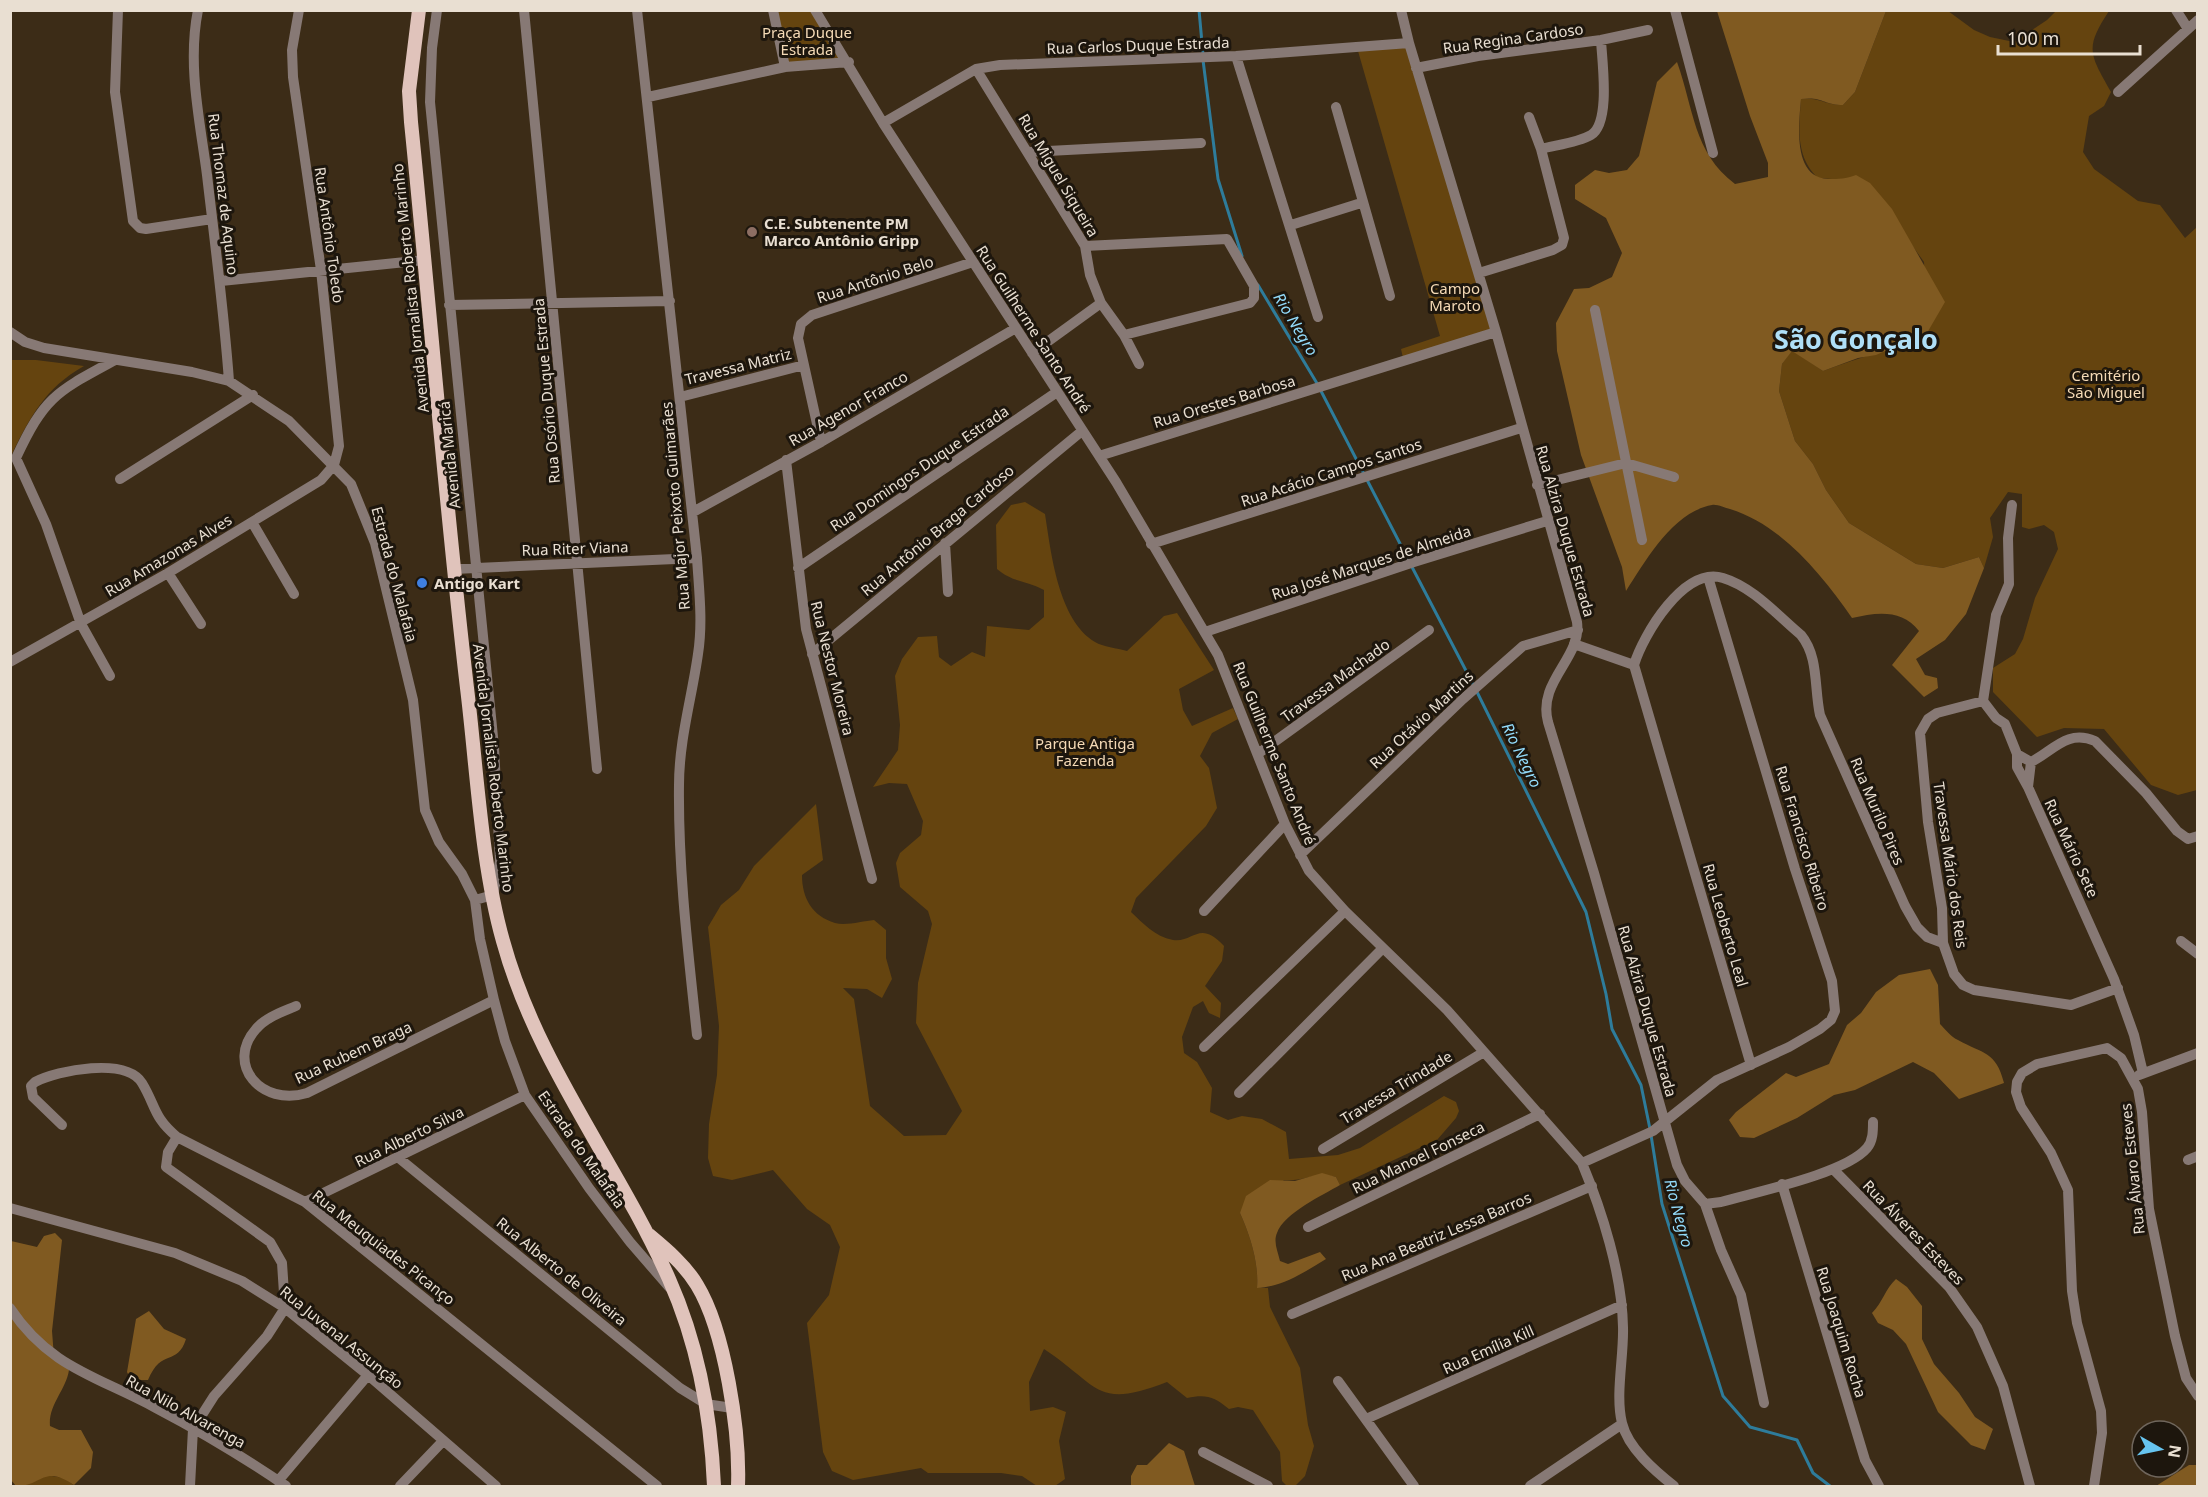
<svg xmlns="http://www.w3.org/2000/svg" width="2208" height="1497" viewBox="0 0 2208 1497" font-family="'Noto Sans',sans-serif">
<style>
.green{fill:#65440f}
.forest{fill:#805a21}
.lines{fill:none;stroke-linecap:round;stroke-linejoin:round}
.stream{stroke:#2e7c9b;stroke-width:3}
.minor{stroke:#877975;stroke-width:10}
.major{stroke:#e0c3bb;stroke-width:14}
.education-dot{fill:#8d6e63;stroke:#1d160d;stroke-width:2}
.shop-dot{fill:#3f7fe0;stroke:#1d160d;stroke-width:2}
.labels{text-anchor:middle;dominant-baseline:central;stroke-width:6;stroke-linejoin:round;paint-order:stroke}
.park-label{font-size:15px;fill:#f5dab6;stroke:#1d160d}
.street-label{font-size:15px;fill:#e9dfd2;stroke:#1d160d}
.poi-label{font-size:15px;font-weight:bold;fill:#e9dfd2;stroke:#1d160d;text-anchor:start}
.water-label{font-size:16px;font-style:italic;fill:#92dafa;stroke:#1d160d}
.town-label{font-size:27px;font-weight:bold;fill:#afdff7;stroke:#1d160d}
</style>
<rect width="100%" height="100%" fill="#3c2c17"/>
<path class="green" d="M775 11H815L849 62 788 67Z
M1886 11H1948L1974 30 1990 37 2014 42 2047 20 2056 11H2109C2084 49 2090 54 2111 92L2104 106 2089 116 2083 152 2094 169 2138 201 2160 205 2185 238 2197 227V790L2178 795 2151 785 2104 729 2064 728 2037 737 1993 692V668L2015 654 2023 639 2035 598 2058 549 2054 532 2044 525 2029 529 2022 527V494L2008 492 1990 518 1993 537 1984 568 1979 557 1943 568 1916 564 1849 523 1826 490 1813 464 1795 441 1779 391 1782 364 1792 350 1823 371C1858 358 1893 349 1927 333L1924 262 1909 241 1845 180 1818 178C1795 157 1799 127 1801 99 1821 97 1824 105 1843 105L1855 92Z
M1406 46 1492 330 1403 358 1401 349 1440 336 1358 51Z
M11 360H36L84 366C45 388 30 417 11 456Z
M1025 502 1045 514C1051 552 1058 620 1095 642 1103 647 1117 648 1127 651L1164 616 1177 613 1214 670 1179 689 1183 710 1192 726 1233 708 1238 719 1212 733 1200 756 1209 768 1217 808 1206 826 1136 898 1131 912C1144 924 1154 936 1173 940 1194 943 1199 919 1224 946L1222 961 1205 986 1221 1003 1220 1018 1209 1013 1203 1001 1193 1007 1182 1037 1184 1053 1197 1062 1212 1088 1210 1112 1228 1120 1242 1116 1262 1119 1286 1132 1289 1159 1338 1155 1360 1148 1444 1096 1456 1102 1459 1111 1456 1118 1437 1140 1340 1185 1336 1177C1315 1171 1304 1182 1284 1180L1240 1213C1250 1235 1259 1263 1257 1288H1268L1270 1307 1300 1368 1308 1425 1314 1446 1305 1476 1295 1486H1287L1282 1481 1280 1452 1253 1410 1238 1407 1229 1409C1214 1397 1207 1394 1187 1398L1167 1382C1095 1410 1100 1386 1044 1349L1029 1382 1030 1411 1053 1407 1066 1412 1059 1441 1065 1479 1055 1486H1037L1022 1476 1001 1473H928L921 1468 853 1480 832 1471 823 1452 807 1323 829 1295 840 1247 830 1225 807 1209 773 1170 732 1180 713 1176 708 1158 709 1124 717 1075 719 1026 708 927 721 905 739 890 754 866 816 804 823 860 802 875C802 898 812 916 835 923 846 926 863 921 874 920L886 930V958L892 979 882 998 867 989 843 988 854 999 870 1106 904 1136 946 1135 962 1111 916 1023 918 983 932 924 928 911 900 887 896 863 900 853 921 835 923 821 907 784 889 783 873 787 898 750 900 725 895 676 902 659 918 637 937 636 939 657 951 666 972 652 985 657 987 626 1029 630 1044 617V590C1025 580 1014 583 997 569L996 525 1011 505Z
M46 1475 64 1478 75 1486H22Z"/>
<path class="forest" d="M1717 11H1886L1855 92 1843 105C1824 105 1822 96 1801 99 1799 124 1792 177 1828 179 1839 179 1846 179 1856 175L1870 183 1892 209 1945 302 1927 333 1876 355 1858 358 1823 371 1792 351 1782 364 1779 391 1795 441 1813 464 1826 490 1849 523 1916 564 1943 568 1979 557 1984 568 1966 614 1945 640 1916 659 1925 675 1937 678 1938 688 1924 697 1892 665 1919 631C1902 609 1877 612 1852 618 1822 575 1782 525 1730 509 1725 508 1717 504 1712 505 1673 512 1646 560 1626 591L1622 567 1581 455 1557 351 1556 323 1574 289 1589 288 1612 277 1622 253 1606 218 1575 199V185L1595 170 1609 173 1627 170 1639 156 1657 82 1677 62C1694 109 1693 152 1735 184L1768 177V163L1750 116Z
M1930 969 1938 985 1940 1024C1945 1029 1951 1037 1958 1040 1983 1054 1996 1051 2004 1083L1959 1099 1934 1073 1913 1062 1855 1090 1834 1095 1797 1118 1754 1138 1740 1137 1729 1120 1736 1112 1786 1073 1796 1077 1829 1064 1847 1025 1861 1013 1876 992 1899 975Z
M1322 1173 1336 1177 1340 1185C1323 1195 1284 1213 1277 1233 1273 1242 1278 1252 1280 1261L1288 1264 1320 1252 1326 1259C1305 1272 1282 1287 1257 1288 1259 1263 1250 1235 1240 1213L1246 1196 1270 1180 1295 1181Z
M55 1233 62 1240 52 1331 54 1357 69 1370C66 1390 48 1405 50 1426L59 1430H81L93 1452 91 1468 74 1485C43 1464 43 1486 16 1486L11 1480V1241L37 1247 44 1236Z
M1896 1279 1907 1287 1922 1306V1339L1934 1364 1959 1393 1975 1417 1993 1429 1985 1450 1971 1445 1938 1412 1906 1344 1893 1330 1878 1323 1872 1313C1883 1302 1885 1289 1896 1279Z
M149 1311 164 1329 186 1339C177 1367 162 1347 148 1380H131L127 1372 136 1319Z
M1169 1443 1184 1451 1195 1486H1131V1476L1137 1465H1147Z
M2189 1465H2197V1486H2156Z"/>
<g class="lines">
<path class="stream" d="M1199 10 1203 54
M1203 60 1218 179 1242 256
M1258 285 1318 385
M1321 391 1409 561
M1412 567 1474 686
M1477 692 1586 912 1606 994 1612 1029 1641 1085 1650 1129
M1651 1135 1662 1204 1723 1396 1750 1427 1797 1440 1813 1473 1830 1486"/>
<path class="minor" d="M118 10 115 92 133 221 140 228 146 229 212 219
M198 10C187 65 200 121 207 175 215 244 224 312 229 381
M437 10 432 48 430 102 494 747 500 861 493 895 475 900
M524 10 597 769
M637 10 697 558C699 590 703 622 698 654 692 697 679 740 679 785 678 868 688 951 697 1035
M773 10 785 67
M815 10 883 123 1116 482 1218 655 1285 824 1309 871 1345 911 1447 1010 1582 1163C1602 1211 1622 1274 1623 1327 1624 1356 1615 1395 1622 1423 1628 1448 1655 1471 1674 1486
M1401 10 1409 43 1496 332 1577 622C1582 658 1537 681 1548 722L1594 873 1677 1165 1685 1181 1705 1204 1721 1250 1741 1295 1764 1403
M1675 10 1713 153
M2176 10 2188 29
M1236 56 1318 317
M1416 68 1478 56 1601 40 1648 30
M976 69 1085 246 1090 275 1101 303 1124 335 1139 364
M2118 92 2198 20
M648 97 785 67 849 62
M1336 107 1390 296
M883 123 976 69 1000 65 1236 56 1409 43
M1541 149C1556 145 1577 143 1591 135 1611 123 1602 61 1601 40
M1029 152 1201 143
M1291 225 1361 203
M1085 246 1227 239 1254 286V298L1250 303 1124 335
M1479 273 1553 250 1562 245 1564 238 1541 149 1529 117
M221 281 425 260
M449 305 670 301
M1595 310 1642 540
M10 332 25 342 44 348 192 372 229 381 289 421 351 484 375 543 413 700 425 810 439 842 462 874 475 900 480 939 494 1000 505 1041 525 1095 589 1188 630 1242 669 1287
M1032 353 1101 303
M680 397 804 365
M821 442 798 338 801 324 812 315 973 262
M1099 456 1496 332
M786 460 806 629 872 879
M120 479 253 395
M1537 485 1626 463 1674 477
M2012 505 2008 538 2009 584 1996 615 1983 701 1996 718 2005 724 2017 754 2031 762 2028 787 2114 979 2134 1035 2143 1073
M693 512 821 442 1016 328
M252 522 294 594
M945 543 948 592
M1151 544 1521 428
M798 568 1057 392
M454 569 697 558
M168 573 201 624
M1205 632 1414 562 1547 521
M1574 644 1634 665
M812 654 1082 431
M10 662 168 573 321 480 334 465 339 446 321 270 293 77 292 50 299 10
M1634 665C1643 635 1684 566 1723 578 1753 587 1777 615 1801 635 1819 657 1814 688 1820 715L1905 906 1917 927 1927 937 1943 943
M1634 665 1751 1065
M110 676 81 624 46 524 16 458C45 396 56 392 115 360
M1983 701 1937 713 1928 719 1920 733 1928 822 1942 908 1943 943 1954 974 1963 985 1974 990 2071 1005 2118 988
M1259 753 1429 630
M2017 754V767L2028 787
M2031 762C2053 751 2067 729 2095 741L2146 793 2177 831 2188 839 2198 836
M1300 855 1463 699 1523 646 1578 630
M1204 911 1285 824
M2181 941 2198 954
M296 1006C282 1012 266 1017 256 1029 225 1064 261 1107 307 1093L494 1000
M1204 1047 1345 911
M2139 1075 2198 1053
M1239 1093 1383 948
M62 1125 33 1097 31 1086 35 1082C58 1070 126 1057 142 1083 156 1106 153 1117 177 1137L305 1202 657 1486
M177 1137 168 1152 166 1167 270 1242 282 1263 285 1308 267 1336 214 1396 193 1429 190 1486
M1323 1149 1484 1052
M400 1159 680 1388 706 1404 732 1408
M2188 1160 2198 1156
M1582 1163 1653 1131 1717 1080 1789 1047 1820 1029 1831 1020 1835 1011 1832 981 1795 869 1708 577
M1833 1169 1949 1287 1977 1327 2003 1386 2030 1486
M1782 1184 1865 1460 1879 1486
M305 1202 525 1095
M1705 1204 1721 1202C1755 1192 1845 1174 1867 1148 1873 1141 1873 1131 1873 1122
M10 1208 175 1253 242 1281 285 1308 368 1375 496 1486
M1308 1227 1540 1114
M10 1308C50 1368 97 1376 156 1408 200 1431 245 1458 286 1486
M1292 1314 1592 1186
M1338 1381 1414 1486
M1366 1419 1622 1305
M1203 1452 1268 1486
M278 1481 368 1375
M400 1486 443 1441
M1530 1486 1622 1424
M2094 1486 2102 1433 2101 1411 2077 1323 2072 1291 2068 1190 2051 1153 2021 1107 2016 1092 2017 1082 2022 1073 2037 1064 2107 1048 2121 1058 2138 1089 2142 1112 2149 1209 2175 1336 2186 1378 2198 1396"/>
<path class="major" d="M419 10 409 91 411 122C430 310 445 500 467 688 477 770 481 863 503 941 537 1065 618 1164 669 1279 698 1344 711 1416 714 1486
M649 1235C667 1250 685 1265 697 1285 725 1331 740 1432 738 1486"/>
</g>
<circle class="education-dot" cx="752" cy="232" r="6"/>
<circle class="shop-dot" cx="422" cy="583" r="6"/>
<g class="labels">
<g class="park-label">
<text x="807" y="32">Praça Duque<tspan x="807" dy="17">Estrada</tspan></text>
<text x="1455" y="288">Campo<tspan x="1455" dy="17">Maroto</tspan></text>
<text x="2106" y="375">Cemitério<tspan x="2106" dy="17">São Miguel</tspan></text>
<text x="1085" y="743">Parque Antiga<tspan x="1085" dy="17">Fazenda</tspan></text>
</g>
<g class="street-label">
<text transform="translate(1513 38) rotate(-8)">Rua Regina Cardoso</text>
<text transform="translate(1138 45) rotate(-2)">Rua Carlos Duque Estrada</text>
<text transform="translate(1059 175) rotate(59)">Rua Miguel Siqueira</text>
<text transform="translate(224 194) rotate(83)">Rua Thomaz de Aquino</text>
<text transform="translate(330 235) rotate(82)">Rua Antônio Toledo</text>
<text transform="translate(875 279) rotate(-18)">Rua Antônio Belo</text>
<text transform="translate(410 288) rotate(-96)">Avenida Jornalista Roberto Marinho</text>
<text transform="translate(1034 329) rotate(57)">Rua Guilherme Santo André</text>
<text transform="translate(738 366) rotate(-14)">Travessa Matriz</text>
<text transform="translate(546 391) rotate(-95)">Rua Osório Duque Estrada</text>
<text transform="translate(1224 401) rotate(-17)">Rua Orestes Barbosa</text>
<text transform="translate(848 408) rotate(-30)">Rua Agenor Franco</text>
<text transform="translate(449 455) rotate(-96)">Avenida Maricá</text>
<text transform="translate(919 468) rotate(-34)">Rua Domingos Duque Estrada</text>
<text transform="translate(1331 472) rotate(-18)">Rua Acácio Campos Santos</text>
<text transform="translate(675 506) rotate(-95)">Rua Major Peixoto Guimarães</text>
<text transform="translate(937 530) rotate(-40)">Rua Antônio Braga Cardoso</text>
<text transform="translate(1566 531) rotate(74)">Rua Alzira Duque Estrada</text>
<text transform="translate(575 548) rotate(-2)">Rua Riter Viana</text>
<text transform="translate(168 555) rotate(-31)">Rua Amazonas Alves</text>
<text transform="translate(1371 562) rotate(-18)">Rua José Marques de Almeida</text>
<text transform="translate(395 574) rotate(75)">Estrada do Malafaia</text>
<text transform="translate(833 668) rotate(76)">Rua Nestor Moreira</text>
<text transform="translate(1335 680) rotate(-36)">Travessa Machado</text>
<text transform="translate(1421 719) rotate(-43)">Rua Otávio Martins</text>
<text transform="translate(1275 753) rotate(68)">Rua Guilherme Santo André</text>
<text transform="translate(494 768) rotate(83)">Avenida Jornalista Roberto Marinho</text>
<text transform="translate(1878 811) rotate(67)">Rua Murilo Pires</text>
<text transform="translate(1803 838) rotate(73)">Rua Francisco Ribeiro</text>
<text transform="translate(2072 848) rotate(65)">Rua Mário Sete</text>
<text transform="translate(1951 865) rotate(82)">Travessa Mário dos Reis</text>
<text transform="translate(1726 925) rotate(74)">Rua Leoberto Leal</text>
<text transform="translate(1648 1011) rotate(74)">Rua Alzira Duque Estrada</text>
<text transform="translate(353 1052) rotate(-25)">Rua Rubem Braga</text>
<text transform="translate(1396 1087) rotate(-31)">Travessa Trindade</text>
<text transform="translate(409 1136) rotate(-26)">Rua Alberto Silva</text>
<text transform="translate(582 1149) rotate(55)">Estrada do Malafaia</text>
<text transform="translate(1418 1157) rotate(-26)">Rua Manoel Fonseca</text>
<text transform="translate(2132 1169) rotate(-96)">Rua Álvaro Esteves</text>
<text transform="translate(1914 1232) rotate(46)">Rua Álveres Esteves</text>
<text transform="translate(1436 1236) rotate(-23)">Rua Ana Beatriz Lessa Barros</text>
<text transform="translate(384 1247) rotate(38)">Rua Meuquiades Picanço</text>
<text transform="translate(562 1271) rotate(39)">Rua Alberto de Oliveira</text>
<text transform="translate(1842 1332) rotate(73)">Rua Joaquim Rocha</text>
<text transform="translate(342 1337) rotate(39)">Rua Juvenal Assunção</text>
<text transform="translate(1488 1349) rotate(-24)">Rua Emília Kill</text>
<text transform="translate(186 1411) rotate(29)">Rua Nilo Alvarenga</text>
</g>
<g class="poi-label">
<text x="764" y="223">C.E. Subtenente PM<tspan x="764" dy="17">Marco Antônio Gripp</tspan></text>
<text x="434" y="583">Antigo Kart</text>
</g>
<g class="water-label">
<text transform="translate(1296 324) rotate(59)">Rio Negro</text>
<text transform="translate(1522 755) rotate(64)">Rio Negro</text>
<text transform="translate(1679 1213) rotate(75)">Rio Negro</text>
</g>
<g class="town-label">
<text x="1856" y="338">São Gonçalo</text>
</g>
</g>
<rect width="2208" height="1497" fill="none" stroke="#e9dfd2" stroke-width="24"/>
<g transform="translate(2160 1449) rotate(99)"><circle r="28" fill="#1d160d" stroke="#6f665c" stroke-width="1.5"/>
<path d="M0-4.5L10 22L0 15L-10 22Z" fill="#67c4ef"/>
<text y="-9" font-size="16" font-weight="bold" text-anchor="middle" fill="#e9dfd2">N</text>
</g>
<path d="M1998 45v9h142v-9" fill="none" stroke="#e9dfd2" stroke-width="3"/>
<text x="2007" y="45" font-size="18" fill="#e9dfd2" stroke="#1d160d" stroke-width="4.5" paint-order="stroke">100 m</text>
</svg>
